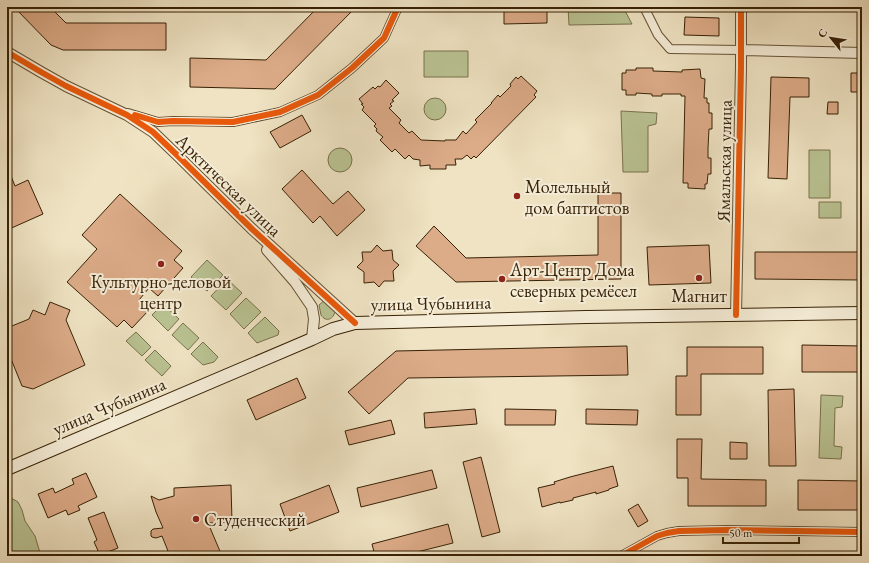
<svg xmlns="http://www.w3.org/2000/svg" width="869" height="563" viewBox="0 0 869 563" font-family="'EB Garamond',serif">
<style>
.green{fill:#bac393;stroke:#78724c}
.building{fill:#dcab88;stroke:#372105}
.lines{fill:none;stroke-linecap:round;stroke-linejoin:round}
.minor-casing{stroke:#655234;stroke-width:10}
.tertiary-casing{stroke:#655234;stroke-width:12}
.secondary-casing{stroke:#372105;stroke-width:14}
.minor{stroke:#f5edd8;stroke-width:8}
.tertiary{stroke:#f5edd8;stroke-width:10}
.secondary{stroke:#f5edd8;stroke-width:12}
.cycleway-casing{stroke:#f5edd8;stroke-width:8}
.cycleway{stroke:#e8590c;stroke-width:6}
.poi-dot{fill:#8f2418;stroke:#f5edd8;stroke-width:1.5}
.labels{text-anchor:middle;dominant-baseline:central;stroke-width:4;stroke-linejoin:round;paint-order:stroke}
.street-label{font-size:18px;fill:#372105;stroke:#f5edd8}
.poi-label{font-size:18px;fill:#372105;stroke:#f5edd8;text-anchor:start}
</style>
<rect width="100%" height="100%" fill="#efe3c3"/>
<filter id="stains"><feTurbulence type="fractalNoise" baseFrequency=".005" numOctaves="4"/><feColorMatrix values="0 0 0 0 .2 0 0 0 0 .09 0 0 0 0 .02 0 0 0 .5 -.17"/></filter>
<radialGradient id="worn" r=".72"><stop offset=".6" stop-color="#630" stop-opacity="0"/><stop offset="1" stop-color="#630" stop-opacity=".3"/></radialGradient>
<path class="green" d="M568 7H589L597 9 601 7H623L632 24 569 25Z
M424 51H468V77H424Z
M424 109a11 11 0 1 1 22 0a11 11 0 1 1-22 0Z
M621 111 657 113 656 124 648 126V172H623Z
M328 160a12 12 0 1 1 24 0a12 12 0 1 1-24 0Z
M809 150H830V198H809Z
M819 202H841V218H819Z
M207 260 223 275 207 291 191 277Z
M227 279 242 293 226 310 211 296Z
M246 298 261 312 244 329 230 314Z
M325 300 335 311C334 319 326 323 321 315 320 312 320 308 319 305Z
M163 304 179 319 168 331 152 315Z
M265 317 279 331 278 335 257 343 248 333Z
M183 323 199 338 188 350 172 335Z
M136 332 151 347 142 356 126 341Z
M203 342 218 357 214 362 203 365 191 354Z
M155 350 171 366 162 376 145 360Z
M821 395 843 396 842 407 835 408 834 446 842 447 841 459 819 458Z
M7 497 11 498 18 502 22 510 25 521 35 536 41 556H7Z"/>
<path class="building" d="M14 7H50L66 23H166V50H63L51 45Z
M318 7H356L275 89 190 87V58L266 60Z
M504 7H547V23L504 24Z
M685 17 719 18V36L684 35Z
M636 68H653V71L682 72V70L700 69 701 78 705 79 704 98H707V103H709V113H712V129H709L708 148V158H711V174H708L707 184H705V189L688 188V183H683L685 96H681V94H662V96H652V94L636 93V95H626V90H622V73H626V70H636Z
M851 73H862V92H851Z
M521 76 537 91 534 95 536 97 476 158 474 156 471 159 467 155 462 159H455L456 165H446V169H430V165L420 166V160L413 159 409 155 405 159 395 149 392 152 380 140 383 137 376 131 377 129 374 126 376 124 362 110 364 107 361 104H363L359 99 373 87 375 89 378 86 380 87 386 80 399 93 392 100 394 101 390 104 392 106 389 108 401 120 399 123 409 133 412 131 421 140 445 141V140H456L463 131 466 134 477 122 475 120 492 103H491L498 95 500 97 511 86 510 84 516 77 518 79Z
M771 77 809 78V97H790L787 179 768 178Z
M828 102H838V114H827Z
M302 115 311 131 280 148 270 132Z
M7 166 15 186 28 180 43 214 7 230Z
M302 170 333 204 348 191 365 210 337 236 320 216 313 223 282 189Z
M598 193H621V279L456 282 416 246 434 226 466 258 598 255Z
M120 194 182 251 174 260 183 268 158 296 149 288 139 300 149 310 132 328 124 320 117 327 67 282 97 249 82 235Z
M377 245 383 251 392 250 393 260 399 265 393 271 394 281H384L379 287 374 282 364 283V272L357 267 363 261 362 252H371Z
M709 245 711 283 649 285 647 247Z
M755 252H862V280L755 279Z
M50 302 70 310 66 320 85 365 33 389 22 386 7 349V328L29 319 33 310 45 315Z
M802 345 862 346V372H802Z
M627 346 628 375 408 378 369 414 348 392 396 351Z
M687 347H763V374H701V415H676V376H687Z
M297 378 306 398 256 420 247 400Z
M794 389 796 466H769L768 390Z
M475 409 477 424 425 428 424 413Z
M505 409 556 410 555 425H505Z
M586 409 638 410 637 425 586 424Z
M391 420 395 434 349 445 345 431Z
M677 439H702L701 479 766 480V506H688V478H677Z
M730 442 747 443V459H730Z
M481 457 500 532 482 537 463 462Z
M613 466 618 486 609 489V490L596 494V492L573 498V500L560 503V502L542 507 538 488 555 484 554 482 570 477Z
M432 470 437 488 361 507 357 488Z
M86 473 97 497 78 506 80 510 68 515 66 510 48 518 38 494 53 488 55 493 74 484 72 479Z
M798 480 862 481V510H798Z
M231 485 232 522 208 523 222 556H170L162 536 156 538 152 537 151 536V531L153 529 163 528 156 512 151 496 159 500 174 496V488Z
M329 485 339 512 290 531 280 504Z
M638 504 648 521 638 527 628 510Z
M104 512 118 548 100 555 94 542 97 540 88 518Z
M448 524 453 543 401 556H375L372 544Z"/>
<g class="lines">
<defs>
<path id="minor" d="M644 7 658 35 670 49 741 50
M128 113 158 122 173 121 233 122 280 112 318 95 352 68 384 38 398 7
M621 556 657 536 667 533 679 531 727 530 862 532"/>
<path id="tertiary" d="M741 50 862 53
M7 52 41 72 66 86 127 115 153 132 178 156 252 229 355 323
M267 250 295 282 312 307 314 319 312 339
M736 315 741 67V7"/>
<path id="secondary" d="M7 469 312 339 333 329 355 323 586 317 862 313"/>
</defs>
<use href="#minor" class="minor-casing"/>
<use href="#tertiary" class="tertiary-casing"/>
<use href="#secondary" class="secondary-casing"/>
<use href="#minor" class="minor"/>
<use href="#tertiary" class="tertiary"/>
<use href="#secondary" class="secondary"/>
<defs>
<path id="cycleway" d="M7 52 41 72 66 86 127 115 153 132 178 156 252 229 355 323
M135 115 158 122 173 121 233 122 280 112 318 95 352 68 384 38 398 7
M736 315 741 67V7
M621 556 657 536 667 533 679 531 727 530 862 532"/>
</defs>
<use href="#cycleway" class="cycleway-casing"/>
<use href="#cycleway" class="cycleway"/>
</g>
<g class="poi-dot">
<circle cx="517" cy="196" r="4"/>
<circle cx="161" cy="264" r="4"/>
<circle cx="699" cy="278" r="4"/>
<circle cx="502" cy="279" r="4"/>
<circle cx="196" cy="519" r="4"/>
</g>
<g class="labels">
<g class="street-label">
<text transform="translate(724 161) rotate(-89)">Ямальская улица</text>
<text transform="translate(229 185) rotate(44)">Арктическая улица</text>
<text transform="translate(431 303) rotate(-1)">улица Чубынина</text>
<text transform="translate(109 406) rotate(-23)">улица Чубынина</text>
</g>
<g class="poi-label">
<text x="525" y="186">Молельный<tspan x="525" dy="21">дом баптистов</tspan></text>
<text x="510" y="269">Арт-Центр Дома<tspan x="510" dy="21">северных ремёсел</tspan></text>
<text x="161" y="281" text-anchor="middle">Культурно-деловой<tspan x="161" dy="21">центр</tspan></text>
<text x="699" y="295" text-anchor="middle">Магнит</text>
<text x="204" y="519">Студенческий</text>
</g>
</g>
<rect width="869" height="563" fill="none" stroke="#efe3c3" stroke-width="24"/>
<rect x="8" y="8" width="853" height="547" fill="none" stroke="#372105" stroke-width="2"/>
<rect x="12" y="12" width="845" height="539" fill="none" stroke="#372105"/>
<g transform="translate(831 38) rotate(300)" stroke="#f5edd8" stroke-width="3" paint-order="stroke">
<path d="M0-3L7 15L0 10L-7 15Z" fill="#372105"/>
<text y="-6" font-size="11" font-weight="bold" text-anchor="middle" fill="#372105">С</text>
</g>
<path d="M723 537v6h76v-6" fill="none" stroke="#372105" stroke-width="2"/>
<text x="729" y="537" font-size="12" fill="#372105" stroke="#f5edd8" stroke-width="3" paint-order="stroke">50 m</text>
<rect width="100%" height="100%" filter="url(#stains)"/>
<rect width="100%" height="100%" fill="url(#worn)"/>
</svg>
